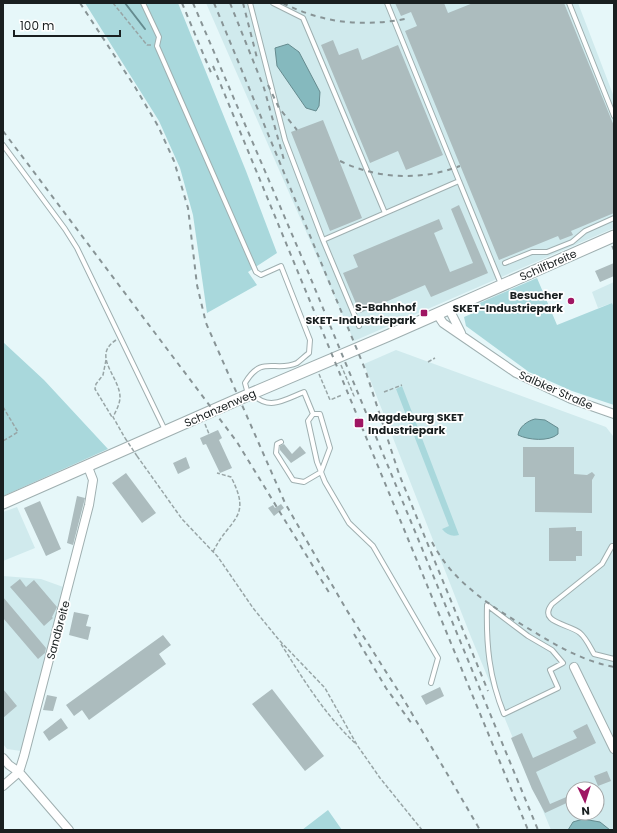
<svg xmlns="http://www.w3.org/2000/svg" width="617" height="833" viewBox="0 0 617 833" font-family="Poppins,sans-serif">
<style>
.built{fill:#d0eaed;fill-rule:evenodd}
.green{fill:#a9d8dc}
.water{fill:#85b9be;stroke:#658b8f}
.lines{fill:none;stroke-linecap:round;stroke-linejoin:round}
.stream{stroke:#658b8f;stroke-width:2}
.building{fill:#acbcbe}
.lane-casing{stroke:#9fafb0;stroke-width:6}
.street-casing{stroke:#9fafb0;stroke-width:10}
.secondary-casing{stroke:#9fafb0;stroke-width:13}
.path{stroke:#98a5a6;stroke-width:1.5;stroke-dasharray:4 2;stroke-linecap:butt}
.lane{stroke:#fff;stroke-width:4}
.street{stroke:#fff;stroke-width:8}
.secondary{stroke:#fff;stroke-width:11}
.rail{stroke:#889496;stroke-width:2;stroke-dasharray:5 5;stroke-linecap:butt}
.path-bridge{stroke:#98a5a6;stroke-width:1.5;stroke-dasharray:4 2;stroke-linecap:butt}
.poi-dot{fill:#9f1663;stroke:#fff;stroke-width:1.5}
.labels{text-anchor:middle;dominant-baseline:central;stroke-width:3.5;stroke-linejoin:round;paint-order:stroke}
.street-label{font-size:11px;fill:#191f20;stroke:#fff}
.poi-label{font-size:11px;font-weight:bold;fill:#191f20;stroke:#fff;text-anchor:end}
</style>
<rect width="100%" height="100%" fill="#e6f7f9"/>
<path class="built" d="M206 3H578L614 97V228L354 341Z
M614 282V307L612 303 598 308 592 292Z
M396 350 606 427 613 436 614 830H551L471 637 364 364ZM573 789H597V813H573Z
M17 507 35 548 3 561V512Z
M3 576 41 579 66 588 21 751 7 749 3 744Z"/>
<path class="green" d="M85 3H178L246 171 277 253 248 272 257 285 207 313 193 215 180 168 159 121Z
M537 278 557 325 612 303 614 307V405L572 391 529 372 466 326 464 317 471 314 468 308Z
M3 342 44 380 108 449 3 496Z
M402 386 459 535C452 537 447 535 442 529L449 526 396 389Z
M328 810 342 830H302Z"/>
<path class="water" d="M288 44 299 52 320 92 319 106 316 111 306 108 277 66 275 48Z
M535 419 545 420 558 428V434C549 442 528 440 518 435 519 427 527 421 535 419Z
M583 819 600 822 610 830H568L573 822Z"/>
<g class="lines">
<path class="stream" d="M125 3 145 29"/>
</g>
<path class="building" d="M395 3H444L448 13 473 3H564L614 126V213L571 231 573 235 560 240 558 236 499 260 405 31 417 26 411 12 401 16Z
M333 40 339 55 358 48 362 60 398 45 443 155 406 170 398 151 370 163 321 45Z
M323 120 362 218 330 231 291 132Z
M459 205 488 273 431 297 425 285 360 313 343 273 358 267 353 255 439 219 443 229 434 233 450 272 473 263 451 209Z
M614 263V276L600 282 595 271Z
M218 430 222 438 219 440 232 468 220 473 206 444 203 445 200 438Z
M284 444 292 454 300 446 306 453 291 463 280 450V446Z
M523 447H574V474L587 475 592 472 595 475 592 480V513L535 512V477H523Z
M186 457 190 468 178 474 173 463Z
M126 473 156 513 142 523 112 483Z
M77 496 85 498 73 545 67 543Z
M40 501 61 549 46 556 24 508Z
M281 504 284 508 274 516 268 508 273 505 275 508Z
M576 527V531H582V556H576V561H549V528Z
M20 579 26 587 34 580 57 607 52 617 53 618 44 626 10 587Z
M3 597 46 648 45 653 38 659 3 618Z
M74 612 89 615 86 626 91 627 88 640 69 635Z
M163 635 171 645 159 654 166 664 89 720 82 710 74 716 66 705Z
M440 687 444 696 426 705 421 696Z
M3 689 17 706 3 718Z
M272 689 324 756 305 771 252 704Z
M47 695 57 697 53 711 43 710Z
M61 718 68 728 49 741 43 732Z
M587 724 596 743 536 772 550 804 571 795 573 800 545 813 532 789 511 738 522 733 533 758 577 738 573 731Z
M607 771 611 781 598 786 594 776Z"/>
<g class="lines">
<defs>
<path id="lane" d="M143 3 159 37 157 46 256 272 261 275 281 266 310 340 309 353C305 356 301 360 297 363 275 373 262 354 245 383L248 394
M250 3 285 140 323 240
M273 3 303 18 385 213
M387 3 459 181
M569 3 614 116
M3 145 65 229 77 248 165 430
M505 263 532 252H547L572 242 585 231 614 218
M359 326 323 240 459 181 501 284
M254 395C269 411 286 399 304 392L313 414
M313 414 308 421 317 462 325 482 349 523 373 546 438 658 431 683
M281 442 277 444 276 453 293 480 304 482 321 472 330 448 320 414H313
M614 546H612L602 564 552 604C537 623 570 624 580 633 586 638 590 647 594 654L614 659
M487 605 528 636 552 650 563 663 550 670 558 688 504 714C489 677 486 645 487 605Z"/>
<path id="street" d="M449 309 461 333
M437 314 443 323 516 373 571 399 614 414
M574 667 614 749
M3 758 9 765 19 772 69 830
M3 786 19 772 24 756 89 505 93 480 88 467"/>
<path id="secondary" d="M3 503 248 395 387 336 614 236"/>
</defs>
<use href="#lane" class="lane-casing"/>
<use href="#street" class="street-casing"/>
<use href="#secondary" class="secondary-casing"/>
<path class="path" d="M113 3 147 45H151
M612 246 614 251
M116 340C91 356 120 377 120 397 120 404 116 411 113 417L125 438
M106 360 103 375 96 384 95 389 112 417
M428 362 435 358
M341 365 354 396 352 397
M319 374 330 400 342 395
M384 392 402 385
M3 407 18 432 3 441
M205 424 209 434
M137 456 182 519 218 557 253 608 279 640 325 688 357 745 380 778 422 830
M213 552C229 518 253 519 231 477L217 473
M281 644C303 679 325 715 356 744"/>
<use href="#lane" class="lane"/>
<use href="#street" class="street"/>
<use href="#secondary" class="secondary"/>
<path class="rail" d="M80 3 135 87 158 126 174 161 188 208 197 285 206 323 285 503 346 609 404 700 480 830
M182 3 212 75
M193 3 306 267 538 830
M214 3 365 369 399 474 488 691
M230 3 264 88 284 160
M243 3 257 58
M283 3C322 23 362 27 405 19
M213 66 528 830
M268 85 279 108 297 130
M3 131 237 442 330 594
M340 161C377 179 421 181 460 166
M432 542C453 583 492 607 531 630 557 646 583 661 614 667
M354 634 386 688 412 724"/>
<path class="path-bridge" d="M125 438 137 456"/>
</g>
<g class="poi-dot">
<circle cx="571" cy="301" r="4"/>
<rect x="420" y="309" width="8" height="8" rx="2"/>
<rect x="354" y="418" width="10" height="10" rx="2"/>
</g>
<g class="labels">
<g class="street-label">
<text transform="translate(548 265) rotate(-24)">Schilfbreite</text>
<text transform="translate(556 390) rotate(24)">Salbker Straße</text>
<text transform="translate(220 408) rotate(-24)">Schanzenweg</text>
<text transform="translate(58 630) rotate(-75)">Sandbreite</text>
</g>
<g class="poi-label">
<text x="563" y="295">Besucher<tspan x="563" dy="13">SKET-Industriepark</tspan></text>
<text x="416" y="307">S-Bahnhof<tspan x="416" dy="13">SKET-Industriepark</tspan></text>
<text x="368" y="417" text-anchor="start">Magdeburg SKET<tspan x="368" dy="13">Industriepark</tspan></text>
</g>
</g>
<rect width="617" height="833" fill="none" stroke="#191f20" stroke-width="8"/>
<g transform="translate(585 801) rotate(176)"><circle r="19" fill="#ffffff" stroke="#a3a5a6"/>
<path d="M0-3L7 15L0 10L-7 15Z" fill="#9f1663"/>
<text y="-6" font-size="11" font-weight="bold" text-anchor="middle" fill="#191f20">N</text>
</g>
<path d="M14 30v6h106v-6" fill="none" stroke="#191f20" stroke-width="2"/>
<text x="20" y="30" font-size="12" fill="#191f20" stroke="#ffffff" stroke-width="3" paint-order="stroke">100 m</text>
</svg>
